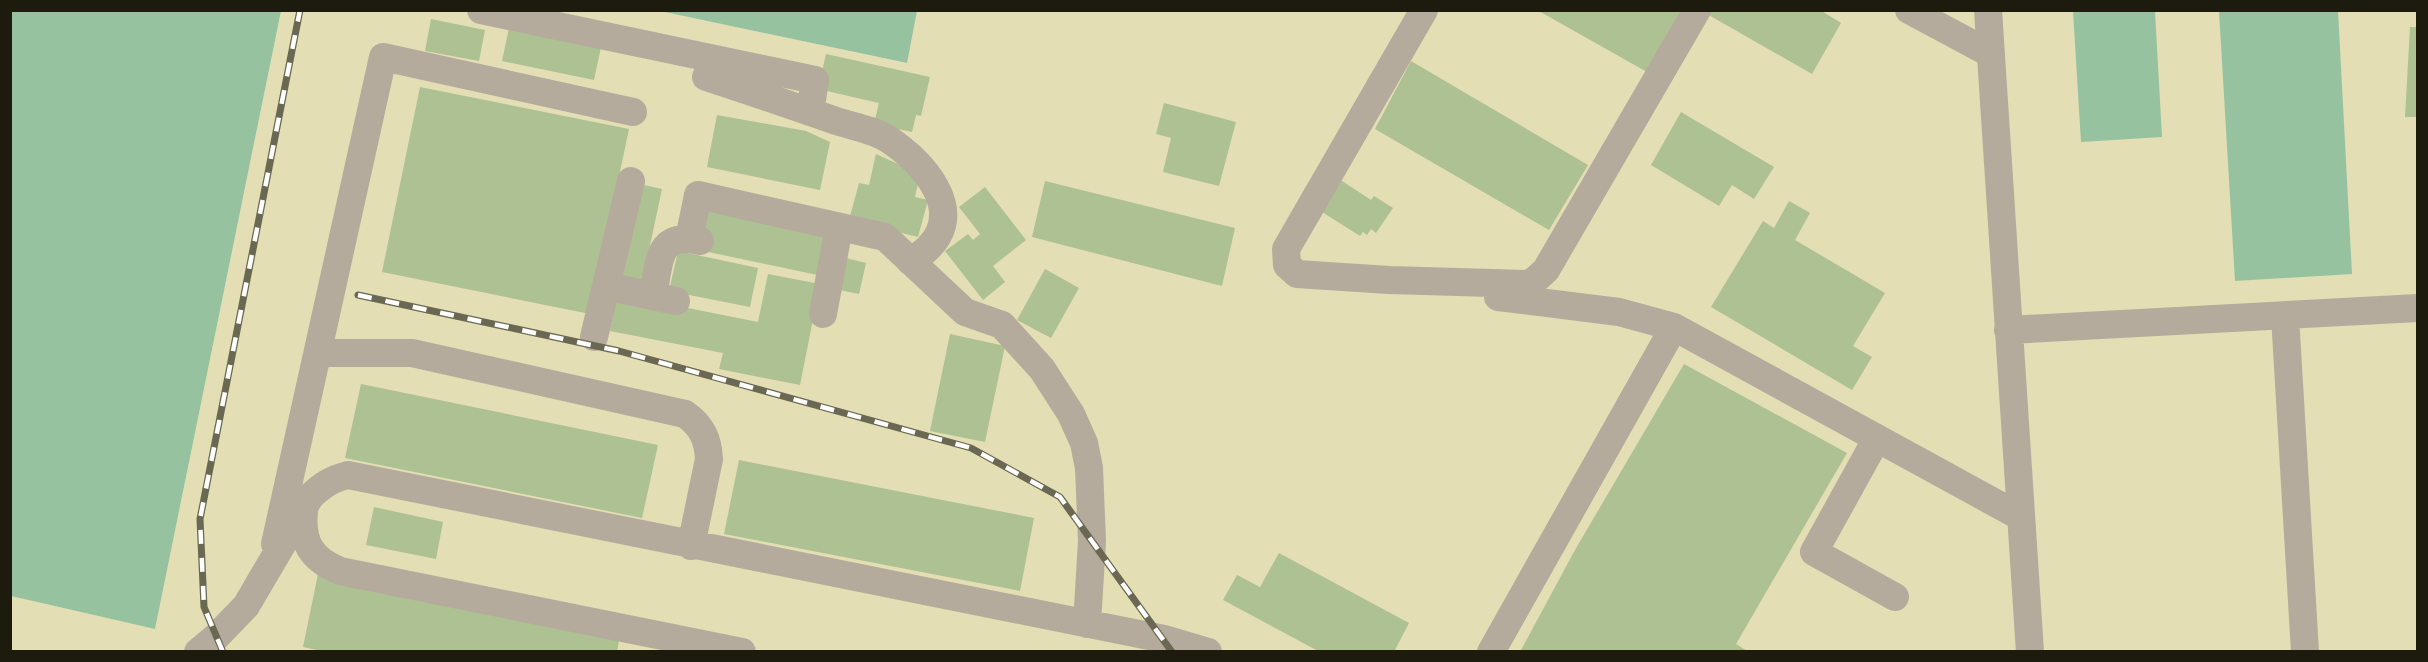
<svg xmlns="http://www.w3.org/2000/svg" width="2428" height="662" viewBox="0 0 2428 662" font-family="'Alegreya Sans',sans-serif">
<style>
.built{fill:#e3deb3}
.water{fill:#96c2a0}
.building{fill:#adc192}
.lines{fill:none;stroke-linecap:round;stroke-linejoin:round}
.minor{stroke:#b4ab9d;stroke-width:28}
.rail-casing{stroke:#6a6752;stroke-width:7}
.rail{stroke:#fff;stroke-width:4.5;stroke-dasharray:14;stroke-linecap:butt}
</style>
<rect width="100%" height="100%" fill="#efebc6"/>
<path class="built" d="M917 10 2417 11V651L11 652V596L155 629 281 11H660L906 63Z"/>
<path class="water" d="M11 10 281 11 155 629 11 596Z
M660 11H917L907 63Z
M2073 11H2155L2162 137 2081 142Z
M2219 11H2338L2352 274 2235 281Z"/>
<path class="building" d="M1537 10H1682L1647 72Z
M1709 10H1820L1841 23 1812 74 1707 14Z
M431 19 485 30 479 61 425 51Z
M2410 27H2418V117H2405Z
M509 28 601 47 594 80 502 61Z
M826 54 930 77 921 116 916 115 912 132 874 124 879 103 818 89Z
M1411 61 1588 165 1549 230 1375 129Z
M420 87 629 129 590 314 382 272Z
M1164 103 1236 122 1219 186 1163 172 1171 138 1156 134Z
M1681 112 1774 167 1754 199 1732 185 1719 206 1651 165Z
M717 115 806 131 830 142 820 190 707 167Z
M876 154 920 174 915 197 928 200 918 237 849 220 859 183 869 185Z
M1339 179 1371 200 1374 196 1393 208 1376 233 1371 229 1367 235 1363 232 1360 236 1319 210Z
M1045 181 1235 228 1222 286 1032 237Z
M639 184 662 189 641 288 618 283Z
M985 187 1026 240 993 266 1005 282 983 300 945 251 968 234 973 240 980 234 959 207Z
M1789 201 1810 213 1795 240 1885 293 1853 346 1872 357 1852 390 1711 307 1763 221 1774 228Z
M708 204 832 230 822 276 699 250Z
M678 251 758 268 750 307 669 291Z
M842 257 866 263 859 294 835 289Z
M1045 269 1079 288 1051 338 1017 320Z
M768 274 820 284 800 385 719 369 723 353 610 331 617 294 758 322Z
M950 334 1005 346 985 442 930 431Z
M1684 364 1847 453 1736 644 1749 652H1520L1575 550Z
M361 384 658 445 642 518 345 458Z
M739 460 1034 518 1020 591 724 534Z
M374 507 443 522 436 559 366 545Z
M1279 553 1409 623 1394 652H1320L1223 600 1237 575 1260 587Z
M318 574 620 635 617 652H326L303 647Z"/>
<g class="lines">
<path class="minor" d="M481 10 815 80 810 112
M1424 10 1286 249 1287 265 1297 274 1389 280 1527 284 1534 281 1546 270 1697 10
M1909 10 1991 54
M1988 10 2030 652
M706 77C749 91 793 106 836 121 852 126 874 130 888 139 921 161 967 209 929 247 924 253 916 257 910 261
M689 239 698 195 885 237 965 312 1002 325 1042 369 1071 414 1084 443 1089 468 1092 541 1087 624
M606 286 676 301
M653 296C660 262 656 231 700 241
M1498 297 1619 312 1674 327 2021 517
M823 314 839 227
M2285 316 2305 652
M2008 330 2418 308
M594 337 631 181
M318 353H412L685 414C702 426 708 439 709 459L691 546
M1877 438 1814 552 1895 597
M304 511C301 542 311 559 340 571L742 652
M275 544 383 57 633 112
M198 652 216 637 246 606 310 497C322 485 332 479 348 475L1164 639 1208 652
M1491 652 1674 327"/>
<defs>
<path id="rail" d="M358 295 619 351 971 448 1060 497 1172 652
M223 652 204 607 200 519 300 10"/>
</defs>
<use href="#rail" class="rail-casing"/>
<use href="#rail" class="rail"/>
</g>
<rect width="2428" height="662" fill="none" stroke="#1d1b0e" stroke-width="24"/>
</svg>
